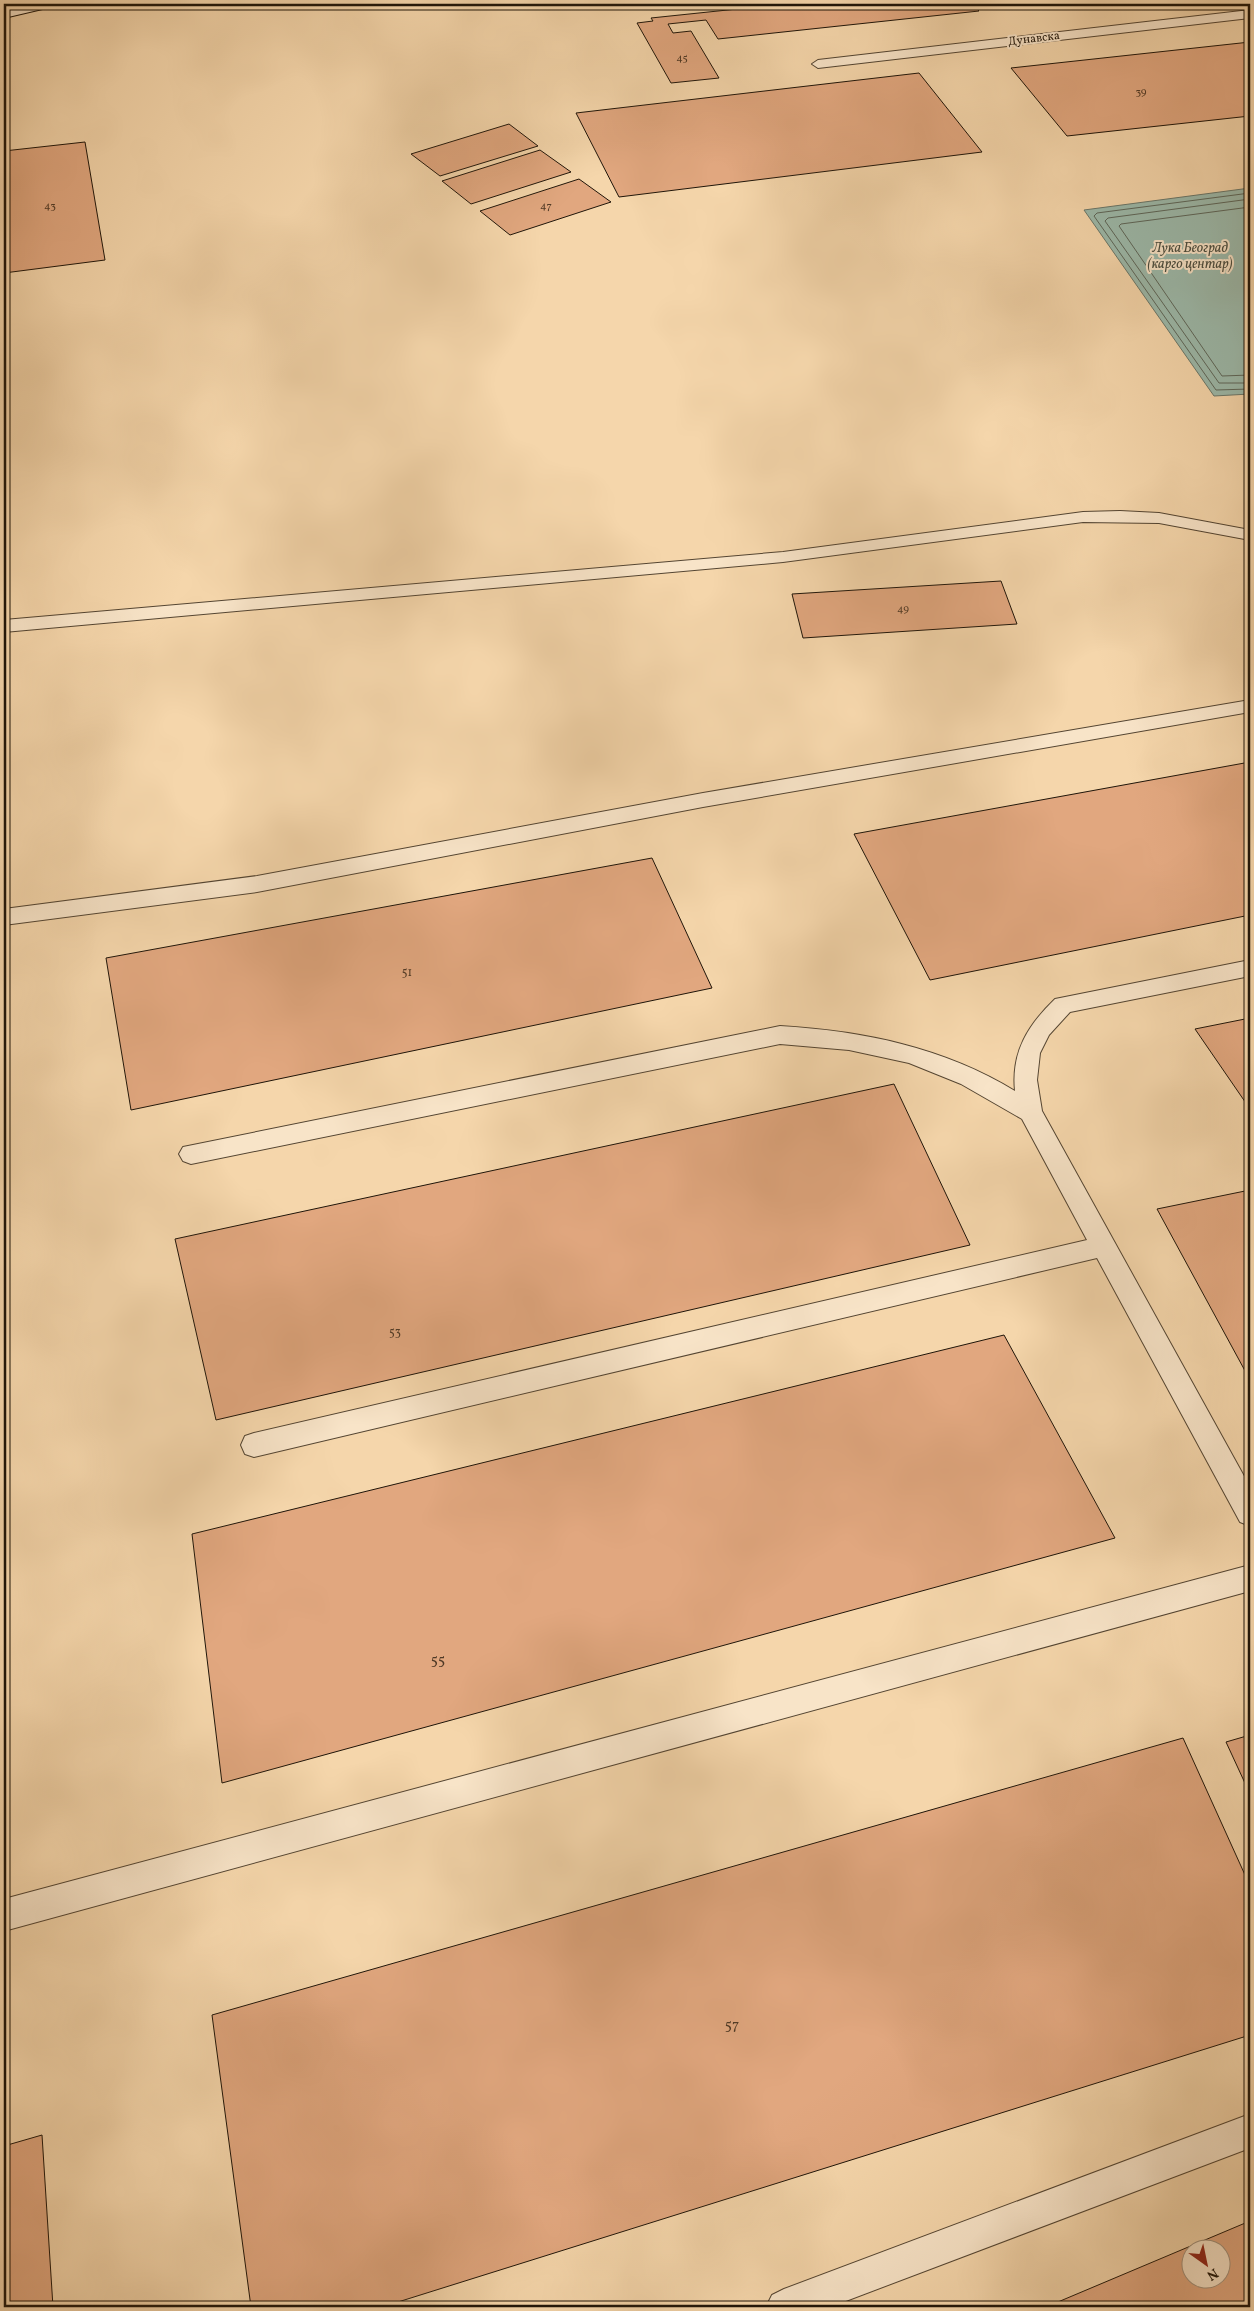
<svg xmlns="http://www.w3.org/2000/svg" width="1254" height="2311" viewBox="0 0 1254 2311" font-family="Vollkorn,serif">
<style>
.water{fill:#9cb9aa;stroke:#6a776a}
.lines{fill:none;stroke-linecap:round;stroke-linejoin:round}
.shore{stroke:#5e675a;stroke-width:1}
.building{fill:#e1a77f;stroke:#1f1509;fill-rule:evenodd}
.service-casing{stroke:#544532;stroke-width:2}
.secondary-casing{stroke:#1f1509;stroke-width:2}
.service{fill:#f8e4c8;fill-rule:evenodd}
.secondary{fill:#f8e4c8;fill-rule:evenodd}
.labels{text-anchor:middle;dominant-baseline:central;stroke-width:4;stroke-linejoin:round;paint-order:stroke}
.far-number-label{font-size:11px;fill:#503a26}
.far-street-label{font-size:12px;fill:#1f1509;stroke:#f8e4c8}
.number-label{font-size:12px;fill:#503a26}
.far-water-label{font-size:14px;font-style:italic;fill:#4b4e41;stroke:#f8e4c8}
.near-number-label{font-size:15px;fill:#503a26}
</style>
<rect width="100%" height="100%" fill="#f5d6ab"/>
<filter id="stains"><feTurbulence type="fractalNoise" baseFrequency=".004" numOctaves="4"/><feColorMatrix values="0 0 0 0 .2 0 0 0 0 .09 0 0 0 0 .02 0 0 0 .5 -.17"/></filter>
<radialGradient id="worn" r=".72"><stop offset=".6" stop-color="#630" stop-opacity="0"/><stop offset="1" stop-color="#630" stop-opacity=".3"/></radialGradient>
<path class="water" d="M1250 188V394L1214 396 1084 210Z"/>
<g class="lines">
<path class="shore" d="M1250 193 1097 213 1094 216 1216 390 1250 389
M1250 199 1108 218 1105 221 1219 383H1250
M1250 207 1121 224 1119 226 1222 376 1250 375"/>
</g>
<path class="building" d="M785 4H972L979 11 718 39 706 20 668 24 673 33 691 31 719 78 671 83 637 23 653 21 651 18Z
M1250 42V116L1067 136 1011 68Z
M919 73 982 152 619 197 576 113Z
M509 124 538 146 440 176 411 154Z
M85 142 105 260 4 273V151Z
M540 150 571 172 471 204 442 181Z
M579 179 611 202 510 235 480 211Z
M1001 581 1017 624 803 638 792 594Z
M1250 762V915L930 980 854 834Z
M652 858 712 988 131 1110 106 958Z
M1250 1018V1109L1195 1029Z
M894 1084 970 1245 216 1420 175 1239Z
M1250 1190V1380L1157 1209Z
M1004 1335 1115 1538 222 1783 192 1534Z
M1250 1735V1794L1226 1742Z
M1183 1738 1250 1886V2035L382 2307H251L212 2015Z
M42 2135 53 2307H4V2146Z
M1250 2221V2307H1046ZM1192 2248H1222V2278H1192Z"/>
<g class="lines">
<defs>
<path id="service" d="M1250 10V18L818 68 812 64 818 60Z
M1120 511 1159 513 1250 530V540L1159 523 1083 522 783 562 4 632V620L783 552 1083 512Z
M1250 700V712L703 807 257 892 4 925V909L257 876 703 793Z
M1250 960V976L1070 1012 1049 1035 1040 1053 1037 1080 1042 1111 1250 1487V1526L1240 1522 1097 1258 254 1457 245 1454 241 1445 245 1436 254 1433 1087 1240 1022 1119 961 1084 909 1063 849 1050 780 1044 191 1164 183 1161 179 1154 183 1147 780 1026C863 1031 943 1047 1015 1091 1011 1052 1028 1025 1055 999Z
M1250 1565V1591L4 1931V1899Z
M1250 2114V2148L830 2307H766L772 2295 784 2289Z"/>
<path id="secondary" d="M29 4H53L51 7 4 18V10Z"/>
</defs>
<use href="#service" class="service-casing"/>
<use href="#secondary" class="secondary-casing"/>
<use href="#service" class="service"/>
<use href="#secondary" class="secondary"/>
</g>
<g class="labels">
<g class="far-number-label">
<text x="682" y="58">45</text>
<text x="1141" y="92">39</text>
<text x="50" y="206">43</text>
<text x="546" y="206">47</text>
<text x="903" y="609">49</text>
</g>
<g class="far-street-label">
<text transform="translate(1034 39) rotate(-7)">Дунавска</text>
</g>
<g class="number-label">
<text x="407" y="973">51</text>
<text x="395" y="1333">53</text>
</g>
<g class="far-water-label">
<text x="1190" y="248">Лука Београд<tspan x="1190" dy="16">(карго центар)</tspan></text>
</g>
<g class="near-number-label">
<text x="438" y="1660">55</text>
<text x="732" y="2025">57</text>
</g>
</g>
<rect width="1254" height="2311" fill="none" stroke="#f5d6ab" stroke-width="20"/>
<rect x="5" y="5" width="1244" height="2301" fill="none" stroke="#1f1509" stroke-width="2.5"/>
<rect x="10" y="10" width="1234" height="2291" fill="none" stroke="#1f1509"/>
<g transform="translate(1206 2264) rotate(147)"><circle r="24" fill="#f8e4c8" stroke="#a1917c"/>
<path d="M0-4L9 19L0 12L-9 19Z" fill="#8f2418"/>
<text y="-8" font-size="14" font-weight="bold" text-anchor="middle" fill="#1f1509">N</text>
</g>
<rect width="100%" height="100%" filter="url(#stains)"/>
<rect width="100%" height="100%" fill="url(#worn)"/>
</svg>
